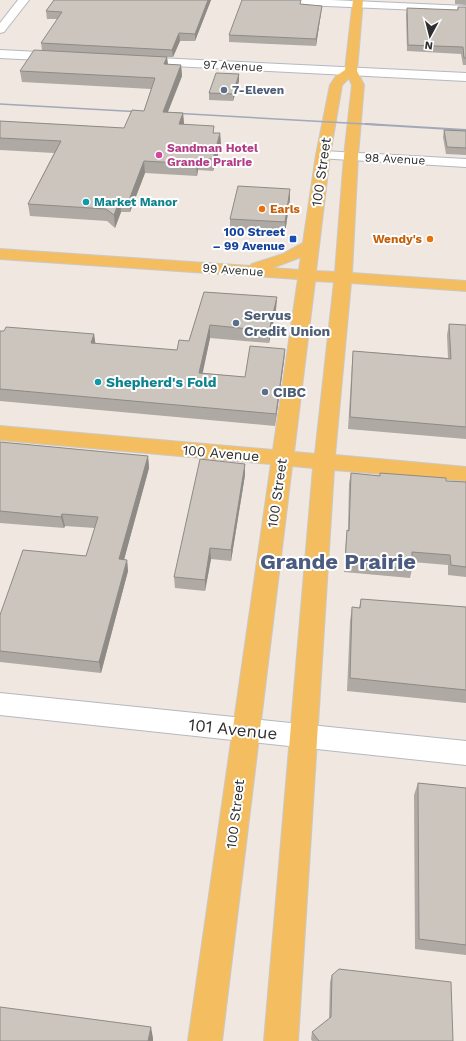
<svg xmlns="http://www.w3.org/2000/svg" width="466" height="1041" viewBox="0 0 466 1041" font-family="'Work Sans',sans-serif">
<style>
.lines{fill:none;stroke-linecap:round;stroke-linejoin:round}
.minor-casing{stroke:#b4b8c1;stroke-width:2}
.major-casing{stroke:#c9c9c9;stroke-width:2}
.minor{fill:#fff;fill-rule:evenodd}
.major{fill:#f4be60;fill-rule:evenodd}
.rail-far1{stroke:#a2a8b8;stroke-width:1.5}
.rail{stroke:#a2a8b8;stroke-width:2}
.wall{fill:#afa9a3}
.shaded-wall{fill:#8e8a85}
.building{fill:#cbc5be;stroke:#8e8a85}
.service-dot{fill:#5c6f8a;stroke:#fff;stroke-width:1.5}
.hotel-dot{fill:#d1479c;stroke:#fff;stroke-width:1.5}
.culture-dot{fill:#0f9aa8;stroke:#fff;stroke-width:1.5}
.food-dot{fill:#e8710a;stroke:#fff;stroke-width:1.5}
.transit-dot{fill:#1a4fb4;stroke:#fff;stroke-width:1.5}
.labels{text-anchor:middle;dominant-baseline:central;stroke-width:4;stroke-linejoin:round;paint-order:stroke}
.far-street-label{font-size:12px;fill:#2e2e2e;stroke:#fff}
.far-service-label{font-size:12px;font-weight:bold;fill:#4e5e75;stroke:#fff;text-anchor:start}
.far-hotel-label{font-size:12px;font-weight:bold;fill:#b23c85;stroke:#fff;text-anchor:start}
.far-culture-label{font-size:12px;font-weight:bold;fill:#0d838f;stroke:#fff;text-anchor:start}
.far-food-label{font-size:12px;font-weight:bold;fill:#c56008;stroke:#fff;text-anchor:start}
.far-transit-label{font-size:12px;font-weight:bold;fill:#164399;stroke:#fff;text-anchor:end}
.street-label{font-size:14px;fill:#2e2e2e;stroke:#fff}
.service-label{font-size:14px;font-weight:bold;fill:#4e5e75;stroke:#fff;text-anchor:start}
.culture-label{font-size:14px;font-weight:bold;fill:#0d838f;stroke:#fff;text-anchor:start}
.near-street-label{font-size:17px;fill:#2e2e2e;stroke:#fff}
.town-label{font-size:22px;font-weight:bold;fill:#4c5c80;stroke:#fff}
</style>
<rect width="100%" height="100%" fill="#efe7e0"/>
<g class="lines">
<defs>
<path id="minor" d="M18 0H29L4 32 0 33V23Z
M252 0H331L466 6V12L257 3Z
M0 50 59 53 65 57 59 61 0 58Z
M138 57 466 73V81L134 64 132 61Z
M323 151 466 159V167L318 158 316 155 318 152Z
M0 693 466 741V765L0 715Z"/>
<path id="major" d="M353 0H363L357 71 364 85 358 156 352 273 466 281V291L351 283 335 455 466 467V481L334 470 298 1041H264L313 468 292 466 222 1041H188L271 464 0 440V426L273 450 298 279 0 259V249L250 266 252 264 283 254 303 243 316 155 330 85 336 76 345 70ZM349 78 352 85 344 156 335 272 316 271 330 155 342 85ZM301 257 299 270 272 268ZM315 281 334 282 315 454 294 452Z"/>
</defs>
<use href="#minor" class="minor-casing"/>
<use href="#major" class="major-casing"/>
<use href="#minor" class="minor"/>
<use href="#major" class="major"/>
<path class="rail-far1" d="M0 104 142 112
M172 113 383 125"/>
<path class="rail" d="M366 124 466 130"/>
</g>
<path class="wall" d="M54 0H211L195 41H180L173 57H167L168 64 181 65 182 76 168 112 183 113 184 124 214 133H220L221 145 213 171 198 170 197 176 145 173 130 212H121L115 228 107 221 30 216 28 204 54 153 0 150V121L124 128 144 111 151 89 22 82 20 71 42 50 41 43 58 19H47L46 11Z
M455 0H466V5L455 4Z
M301 4 322 6 321 13 316 46 229 42V35Z
M458 7H466V65H463L461 54 407 51 406 15 407 8 457 10Z
M239 81 233 101 209 100V93Z
M444 130 466 131V155L446 154 443 137Z
M290 199 285 233 230 230V219Z
M204 292 277 297 276 309 269 343 210 338 202 373 245 377 285 349 284 361 275 426 0 401V331L94 334 95 344 177 350 189 341Z
M449 324 466 325V439L348 429 352 363 353 351 448 358 447 335Z
M0 442 148 456 149 468 124 559 127 560 128 571 101 673 0 662V615L86 556 95 528 65 526 64 528 0 523Z
M245 464V475L231 561 211 559 205 591 175 588 174 577Z
M351 473 380 476V473L446 481 466 482V577L448 575V565L412 562V569L410 578 344 572 346 540 347 530H348L349 483Z
M361 599 466 607V703L347 691 350 621 352 607 359 608Z
M418 783 466 788V955L415 949 414 795Z
M332 975 453 1041H312L311 1039 312 1032 329 1019 330 982Z"/>
<path class="shaded-wall" d="M208 0H211L195 41V34Z
M322 6 321 13 316 46V39Z
M179 33 180 41 173 57 172 50Z
M167 57 168 68 164 64Z
M181 65 182 76 163 124V112Z
M239 74V81L233 101V94Z
M183 113 184 124H179Z
M220 133 221 145 213 171V159Z
M198 158V170L197 176 196 164Z
M144 161 145 173 130 212 129 200Z
M290 189V199L285 233V222Z
M120 199 121 212 115 228 114 215Z
M277 297 276 309 269 343V331Z
M210 325V338L200 386 199 373Z
M94 334 96 347 91 343Z
M285 349 284 361 275 426 276 414Z
M148 456 149 468 121 571 119 559Z
M245 464V475L231 561V550Z
M62 514 65 526 64 528 61 517Z
M210 548 211 559 205 591V580Z
M127 560 128 571 101 673 99 662Z
M151 1027 153 1038V1041H148Z"/>
<path class="building" d="M54 0H208L195 34 179 33 172 50 41 43 62 12 46 11Z
M242 0H301L300 4 322 6 316 39 229 35Z
M458 7H466V58H464L463 47 408 45 407 8 458 10Z
M34 50 167 57 164 64 181 65 163 112 183 113 179 124 214 126 213 133H220L213 159 198 158 196 164 144 161 129 200 120 199 114 215 106 209 28 204 61 141 0 138V121L124 128 132 110 144 111 155 78 20 71Z
M216 73 239 74 233 94 209 93Z
M444 130 466 131V148L447 147Z
M238 186 290 189 285 222 230 219Z
M204 292 277 297 269 331 210 325 199 373 245 377 250 346 285 349 276 414 0 389V331H4L6 327 94 334 91 343 177 350 179 340 189 341Z
M449 324 466 325V427L350 417 353 351 451 359Z
M0 442 148 456 119 559 127 560 99 662 0 651V615L23 550 86 556 98 517 62 514 61 517 0 511Z
M200 459 245 464 231 550 210 548 205 580 174 577Z
M351 473 380 476V473L446 478V481L466 482V567L451 565 450 555 412 552V569L345 562 347 530 349 531Z
M361 599 466 607V690L350 678 352 607 360 608Z
M418 783 466 788V945L419 939Z
M339 969 451 982 453 1041H319L312 1032 331 1017 332 975Z
M0 1007 151 1027 148 1041H0Z"/>
<g class="service-dot">
<circle cx="224" cy="90" r="4"/>
<circle cx="236" cy="323" r="4"/>
<circle cx="265" cy="392" r="4"/>
</g>
<circle class="hotel-dot" cx="159" cy="155" r="4"/>
<g class="culture-dot">
<circle cx="86" cy="202" r="4"/>
<circle cx="98" cy="382" r="4"/>
</g>
<g class="food-dot">
<circle cx="262" cy="209" r="4"/>
<circle cx="430" cy="239" r="4"/>
</g>
<rect class="transit-dot" x="289" y="235" width="8" height="8" rx="2"/>
<g class="labels">
<g class="far-street-label">
<text transform="translate(233 66) rotate(3)">97 Avenue</text>
<text transform="translate(395 159) rotate(3)">98 Avenue</text>
<text transform="translate(233 270) rotate(4)">99 Avenue</text>
</g>
<g class="far-service-label">
<text x="232" y="90">7-Eleven</text>
</g>
<g class="far-hotel-label">
<text x="167" y="148">Sandman Hotel<tspan x="167" dy="14">Grande Prairie</tspan></text>
</g>
<g class="far-culture-label">
<text x="94" y="202">Market Manor</text>
</g>
<g class="far-food-label">
<text x="270" y="209">Earls</text>
<text x="422" y="239" text-anchor="end">Wendy's</text>
</g>
<g class="far-transit-label">
<text x="285" y="232">100 Street<tspan x="285" dy="14">– 99 Avenue</tspan></text>
</g>
<g class="street-label">
<text transform="translate(321 172) rotate(-82)">100 Street</text>
<text transform="translate(221 453) rotate(5)">100 Avenue</text>
<text transform="translate(277 493) rotate(-82)">100 Street</text>
<text transform="translate(235 814) rotate(-83)">100 Street</text>
</g>
<g class="service-label">
<text x="244" y="315">Servus<tspan x="244" dy="16">Credit Union</tspan></text>
<text x="273" y="392">CIBC</text>
</g>
<g class="culture-label">
<text x="106" y="382">Shepherd's Fold</text>
</g>
<g class="near-street-label">
<text transform="translate(233 729) rotate(6)">101 Avenue</text>
</g>
<g class="town-label">
<text x="338" y="561">Grande Prairie</text>
</g>
</g>
<g transform="translate(430 36) rotate(187)" stroke="#ffffff" stroke-width="3" paint-order="stroke">
<path d="M0-3L7 15L0 10L-7 15Z" fill="#2e2e2e"/>
<text y="-6" font-size="11" font-weight="bold" text-anchor="middle" fill="#2e2e2e">N</text>
</g>
</svg>
